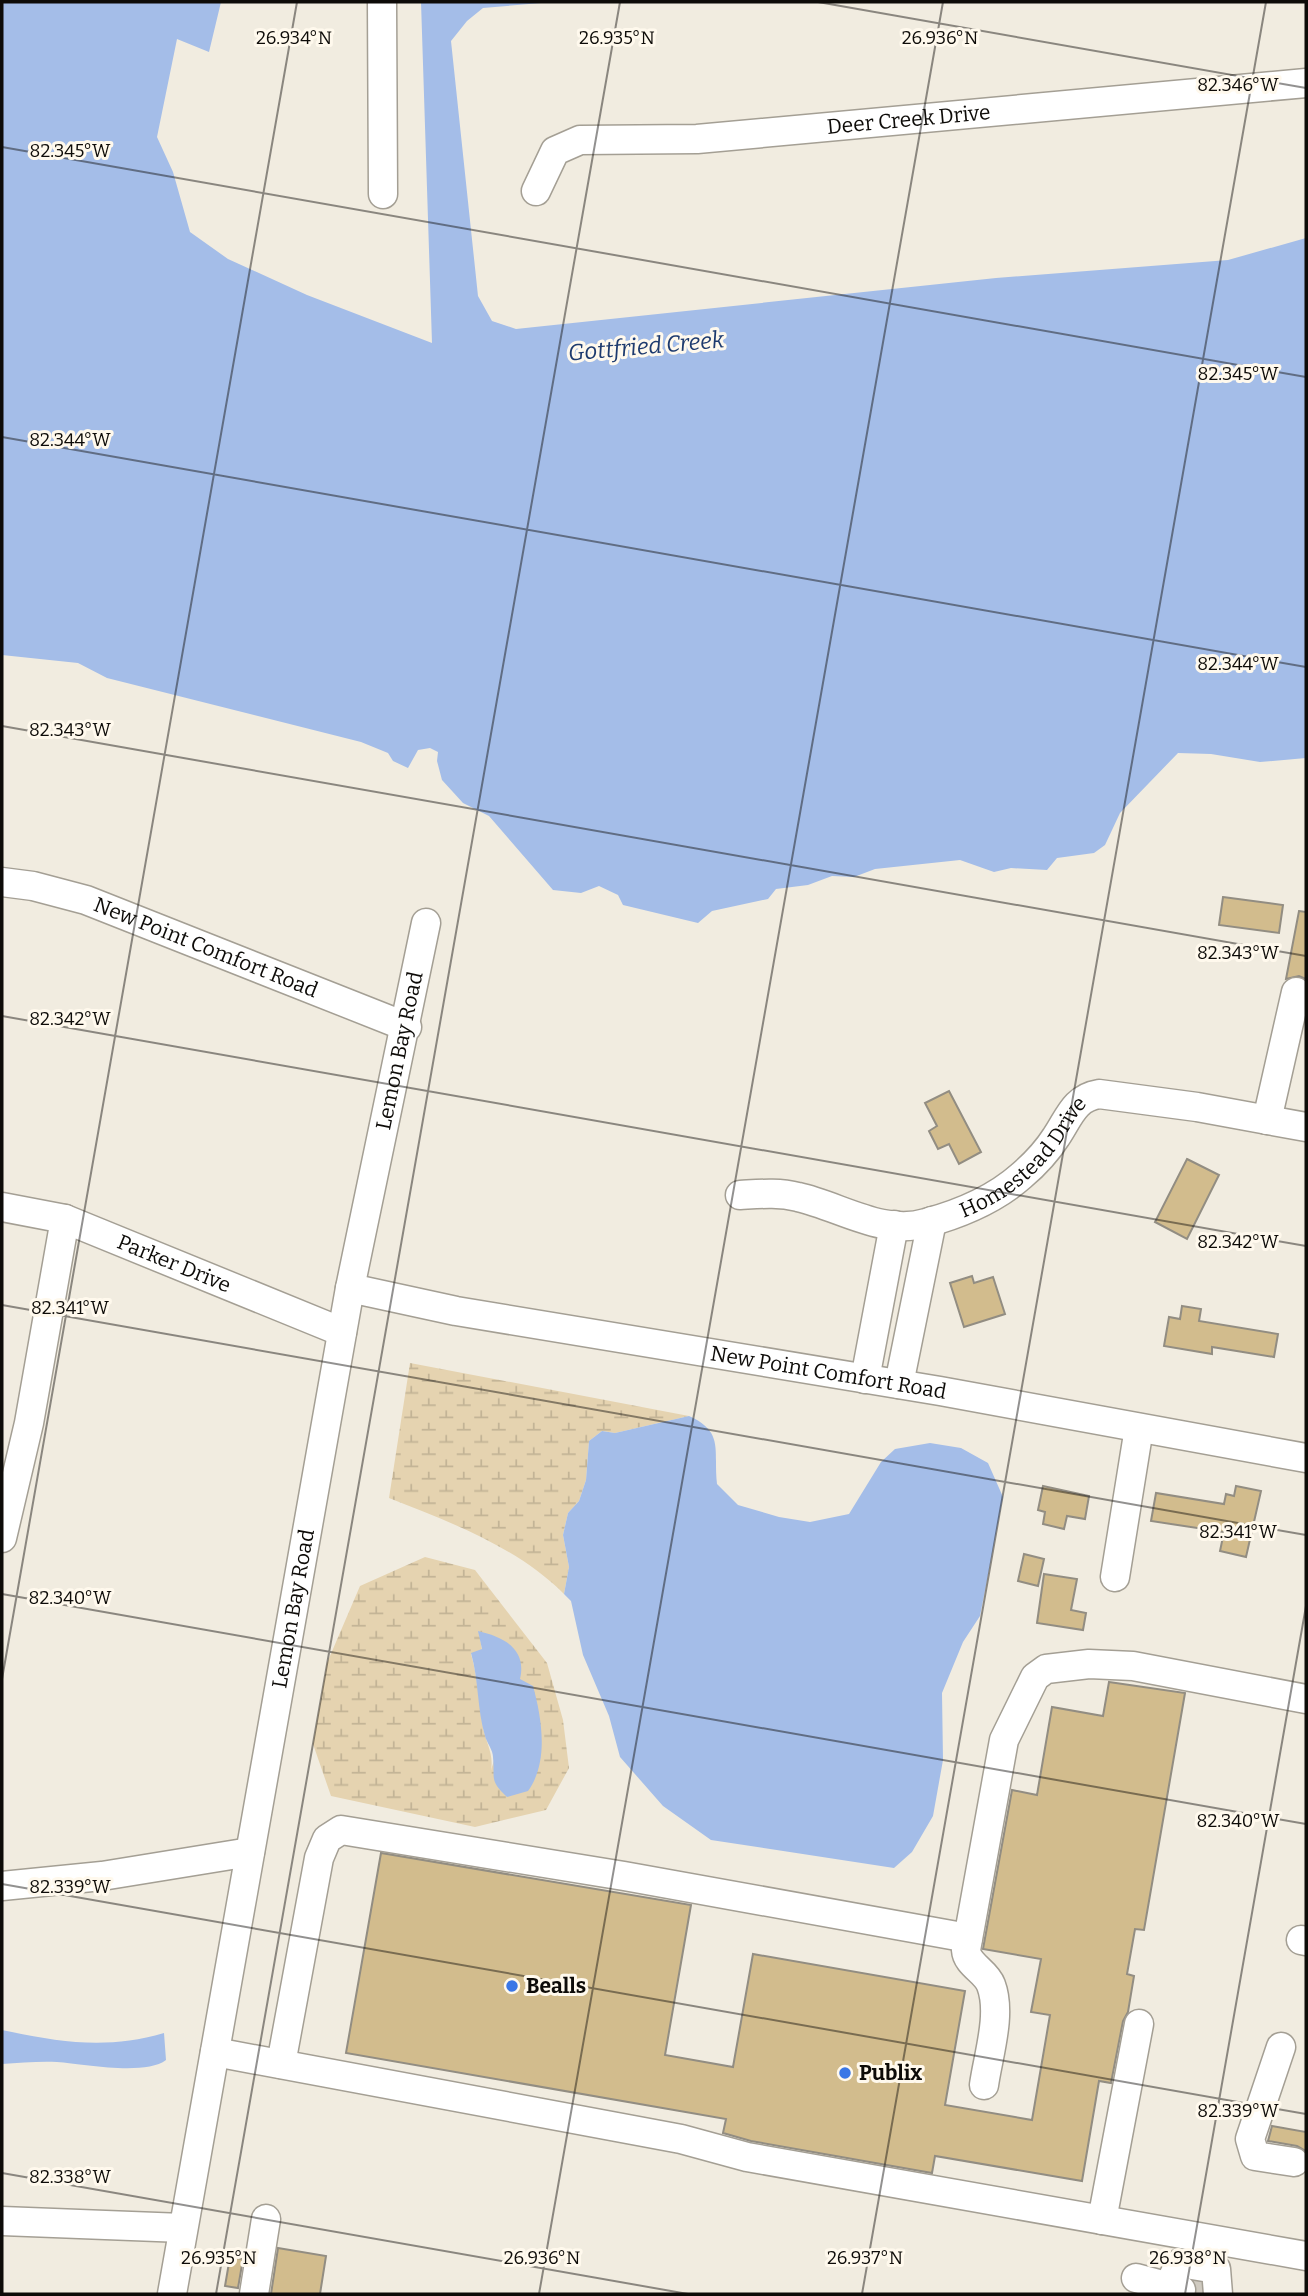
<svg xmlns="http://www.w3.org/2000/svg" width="1308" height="2296" viewBox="0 0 1308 2296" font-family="Bitter,serif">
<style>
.wetland{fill:url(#wetland-marsh);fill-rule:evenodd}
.water{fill:#a4bde8}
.building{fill:#d2bc8d;stroke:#928d82;stroke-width:2}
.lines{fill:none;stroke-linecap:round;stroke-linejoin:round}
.minor-tunnel{stroke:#cfcac0;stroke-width:28;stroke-dasharray:28 14;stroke-linecap:butt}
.minor-casing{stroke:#a49f94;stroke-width:31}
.minor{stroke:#fff;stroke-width:28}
.ticks{fill:none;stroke:#0d0b08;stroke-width:2;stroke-opacity:0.45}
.poi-dot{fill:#3a77e6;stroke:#fff9ed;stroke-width:2.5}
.labels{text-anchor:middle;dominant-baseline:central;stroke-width:6;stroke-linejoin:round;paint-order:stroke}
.street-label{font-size:21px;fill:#0d0b08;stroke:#fff9ed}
.poi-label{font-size:21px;font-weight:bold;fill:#0d0b08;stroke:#fff9ed;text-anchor:start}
.water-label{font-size:23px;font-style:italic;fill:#1d3a6e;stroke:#fff9ed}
.ticks-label{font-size:18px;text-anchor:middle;fill:#0d0b08;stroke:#fff9ed;stroke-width:6;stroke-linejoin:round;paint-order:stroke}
</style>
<defs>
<pattern id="wetland-marsh" width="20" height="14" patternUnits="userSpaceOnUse" patternTransform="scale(1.75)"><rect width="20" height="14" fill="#e5d3b0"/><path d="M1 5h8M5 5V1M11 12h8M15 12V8" fill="none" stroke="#c3b496"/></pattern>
</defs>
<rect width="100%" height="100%" fill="#f1ece0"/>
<path class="wetland" d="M410 1363 689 1416 615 1433 602 1431 589 1441 586 1480 579 1501 568 1513 563 1535 569 1567 564 1594C517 1547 450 1522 389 1498Z
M425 1557 475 1570 547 1663 563 1720 569 1768 546 1810 475 1827 331 1796 313 1744 327 1663 360 1586ZM479 1632 520 1679 491 1770C494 1754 486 1743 483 1727 479 1702 478 1678 471 1654L482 1650Z"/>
<path class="water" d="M2 2H221L209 52 177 39 157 137 173 172 190 232 228 259 307 295 432 343 421 2H553L483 8 467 21 451 41 478 296 492 321 516 329 996 278 1228 260 1306 238V758L1260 762 1211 754 1178 753 1120 813 1105 845 1094 853 1057 858 1047 870 1011 868 994 872 960 860 875 869 854 877 832 876 808 885 776 889 768 899 712 911 698 923 623 905 618 895 599 886 581 893 553 890 489 816 463 803 442 780 437 761 438 752 430 748 418 750 408 768 393 761 388 753 361 742 107 678 78 663 2 655Z
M689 1416C725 1432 713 1451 717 1484L738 1505 779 1517 810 1522 849 1514 881 1462 895 1449 930 1443 961 1448 988 1463 1003 1497 980 1616 963 1642 942 1693 943 1760 933 1816 912 1852 894 1868 711 1840 663 1806 620 1757 609 1716 583 1655 571 1601 564 1594 569 1567 563 1535 568 1513 579 1501 586 1480 589 1441 602 1431 615 1433Z
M478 1631C504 1637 527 1649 520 1679L533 1686C542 1719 549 1762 528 1791L507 1797C489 1780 495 1779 493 1757 493 1750 487 1743 485 1736 477 1709 479 1681 471 1653L482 1649Z
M2 2030C59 2042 106 2050 164 2033L166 2060C145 2076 83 2064 57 2062 39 2061 20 2063 2 2064Z"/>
<path class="building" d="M1223 897 1283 905 1279 933 1219 925Z
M1299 911 1306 912V979L1299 976 1286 979Z
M949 1091 981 1152 959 1164 949 1144 938 1149 929 1131 937 1126 925 1103Z
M1187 1159 1219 1175 1187 1239 1155 1222Z
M972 1276 974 1283 993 1277 1005 1314 964 1327 950 1283Z
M1182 1306 1201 1309 1199 1321 1278 1334 1274 1357 1212 1347V1354L1164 1346 1169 1317 1180 1319Z
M1043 1486 1089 1496 1085 1519 1067 1516 1064 1529 1043 1524 1045 1512 1038 1510Z
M1236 1486 1261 1491 1246 1557 1220 1551 1224 1532 1151 1521 1156 1493 1224 1504 1226 1494 1234 1496Z
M1024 1554 1044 1559 1038 1586 1018 1581Z
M1044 1574 1077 1579 1071 1610 1086 1613 1083 1630 1037 1623Z
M1109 1682 1185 1693 1144 1930 1135 1929 1127 1974 1134 1976 1128 2012 1123 2021 1111 2083 1099 2081 1082 2181 935 2156 932 2173 751 2141 723 2133 726 2119 346 2053 381 1853 691 1905 665 2055 733 2067 753 1954 965 1991 945 2105 1032 2120 1050 2015 1031 2012 1041 1959 983 1949 1012 1790 1037 1795 1052 1707 1103 1716Z
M1272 2126 1306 2132V2151L1297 2146 1268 2141Z
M278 2248 326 2256 320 2294H271Z
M230 2257 243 2259 238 2288 225 2286Z"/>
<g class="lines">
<path class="minor-tunnel" d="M1183 2282 1211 2287"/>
<defs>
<g id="minor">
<path d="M382 2 383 194"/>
<path id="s1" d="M536 191 555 151 580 140 697 139 1306 83"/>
<path id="s2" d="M2 882 33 886 86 900 407 1027"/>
<path d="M1267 1120 1296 992"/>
<path id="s3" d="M740 1195C759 1194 778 1192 798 1197 839 1206 883 1236 926 1223 959 1214 995 1199 1021 1176 1034 1165 1047 1151 1056 1137 1069 1118 1074 1098 1099 1094L1197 1107 1306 1127"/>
<path id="s4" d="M2 1207 65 1219 342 1332"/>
<path id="s5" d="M350 1288 456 1311 940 1391 1306 1458"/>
<path d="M865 1379 894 1225"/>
<path d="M899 1384 932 1221"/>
<path d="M2 1538 29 1423 65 1219"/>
<path d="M1115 1577 1139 1428"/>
<path d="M2 1886 102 1876 250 1852"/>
<path d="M1301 1940 1306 1941"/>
<path d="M1281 2047 1250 2139 1255 2156 1294 2162"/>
<path d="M215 2052 681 2139 747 2157 1306 2256"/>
<path d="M281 2064 319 1858 327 1839 341 1830 624 1876 968 1938"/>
<path d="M984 2085C988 2056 1002 2014 991 1985 986 1971 967 1965 966 1950L1004 1740 1035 1677 1046 1669 1089 1664 1133 1666 1306 1699"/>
<path d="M1102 2220 1139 2024"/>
<path d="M2 2221 183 2228"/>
<path d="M1136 2278 1181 2290"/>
<path id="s6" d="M172 2294 350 1288 426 923"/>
<path d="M254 2294 266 2219"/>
<path d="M1170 2294 1168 2287 1180 2263 1216 2269 1218 2294"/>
</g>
</defs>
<use href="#minor" class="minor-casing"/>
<use href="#minor" class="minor"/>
</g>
<path class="ticks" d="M818 2 1306 88M2 147 1306 377M2 437 1306 667M2 726 1306 956M2 1016 1306 1246M2 1305 1306 1535M2 1594 1306 1824M2 1679 297 2M2 1884 1306 2114M2 2173 688 2294M216 2294 620 2M539 2294 943 2M862 2294 1266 2M1185 2294 1306 1606"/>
<g class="poi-dot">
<circle cx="512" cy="1986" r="7"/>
<circle cx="845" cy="2073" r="7"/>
</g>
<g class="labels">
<g class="street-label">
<text stroke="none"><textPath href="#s1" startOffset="401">Deer Creek Drive</textPath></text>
<text stroke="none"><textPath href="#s2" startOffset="215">New Point Comfort Road</textPath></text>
<text stroke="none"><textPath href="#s6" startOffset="1264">Lemon Bay Road</textPath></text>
<text stroke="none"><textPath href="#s3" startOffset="312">Homestead Drive</textPath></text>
<text stroke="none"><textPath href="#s4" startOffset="182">Parker Drive</textPath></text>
<text stroke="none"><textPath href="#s5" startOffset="486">New Point Comfort Road</textPath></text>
<text stroke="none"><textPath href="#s6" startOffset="696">Lemon Bay Road</textPath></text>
</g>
<g class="poi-label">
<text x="526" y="1986">Bealls</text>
<text x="859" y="2073">Publix</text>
</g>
<g class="water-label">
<text transform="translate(646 346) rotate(-5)">Gottfried Creek</text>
</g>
</g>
<g class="ticks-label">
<text x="294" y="44">26.934°N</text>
<text x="617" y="44">26.935°N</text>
<text x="940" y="44">26.936°N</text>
<text x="1238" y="91">82.346°W</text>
<text x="70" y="157">82.345°W</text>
<text x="1238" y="380">82.345°W</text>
<text x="70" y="446">82.344°W</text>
<text x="1238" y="670">82.344°W</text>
<text x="70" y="736">82.343°W</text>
<text x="1238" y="959">82.343°W</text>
<text x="70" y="1025">82.342°W</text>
<text x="1238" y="1248">82.342°W</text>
<text x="70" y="1314">82.341°W</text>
<text x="1238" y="1538">82.341°W</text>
<text x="70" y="1604">82.340°W</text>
<text x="1238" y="1827">82.340°W</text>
<text x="70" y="1893">82.339°W</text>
<text x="1238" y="2117">82.339°W</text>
<text x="70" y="2183">82.338°W</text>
<text x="219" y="2264">26.935°N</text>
<text x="542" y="2264">26.936°N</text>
<text x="865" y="2264">26.937°N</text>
<text x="1188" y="2264">26.938°N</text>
</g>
<rect width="1308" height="2296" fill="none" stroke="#0d0b08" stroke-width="7"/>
</svg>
